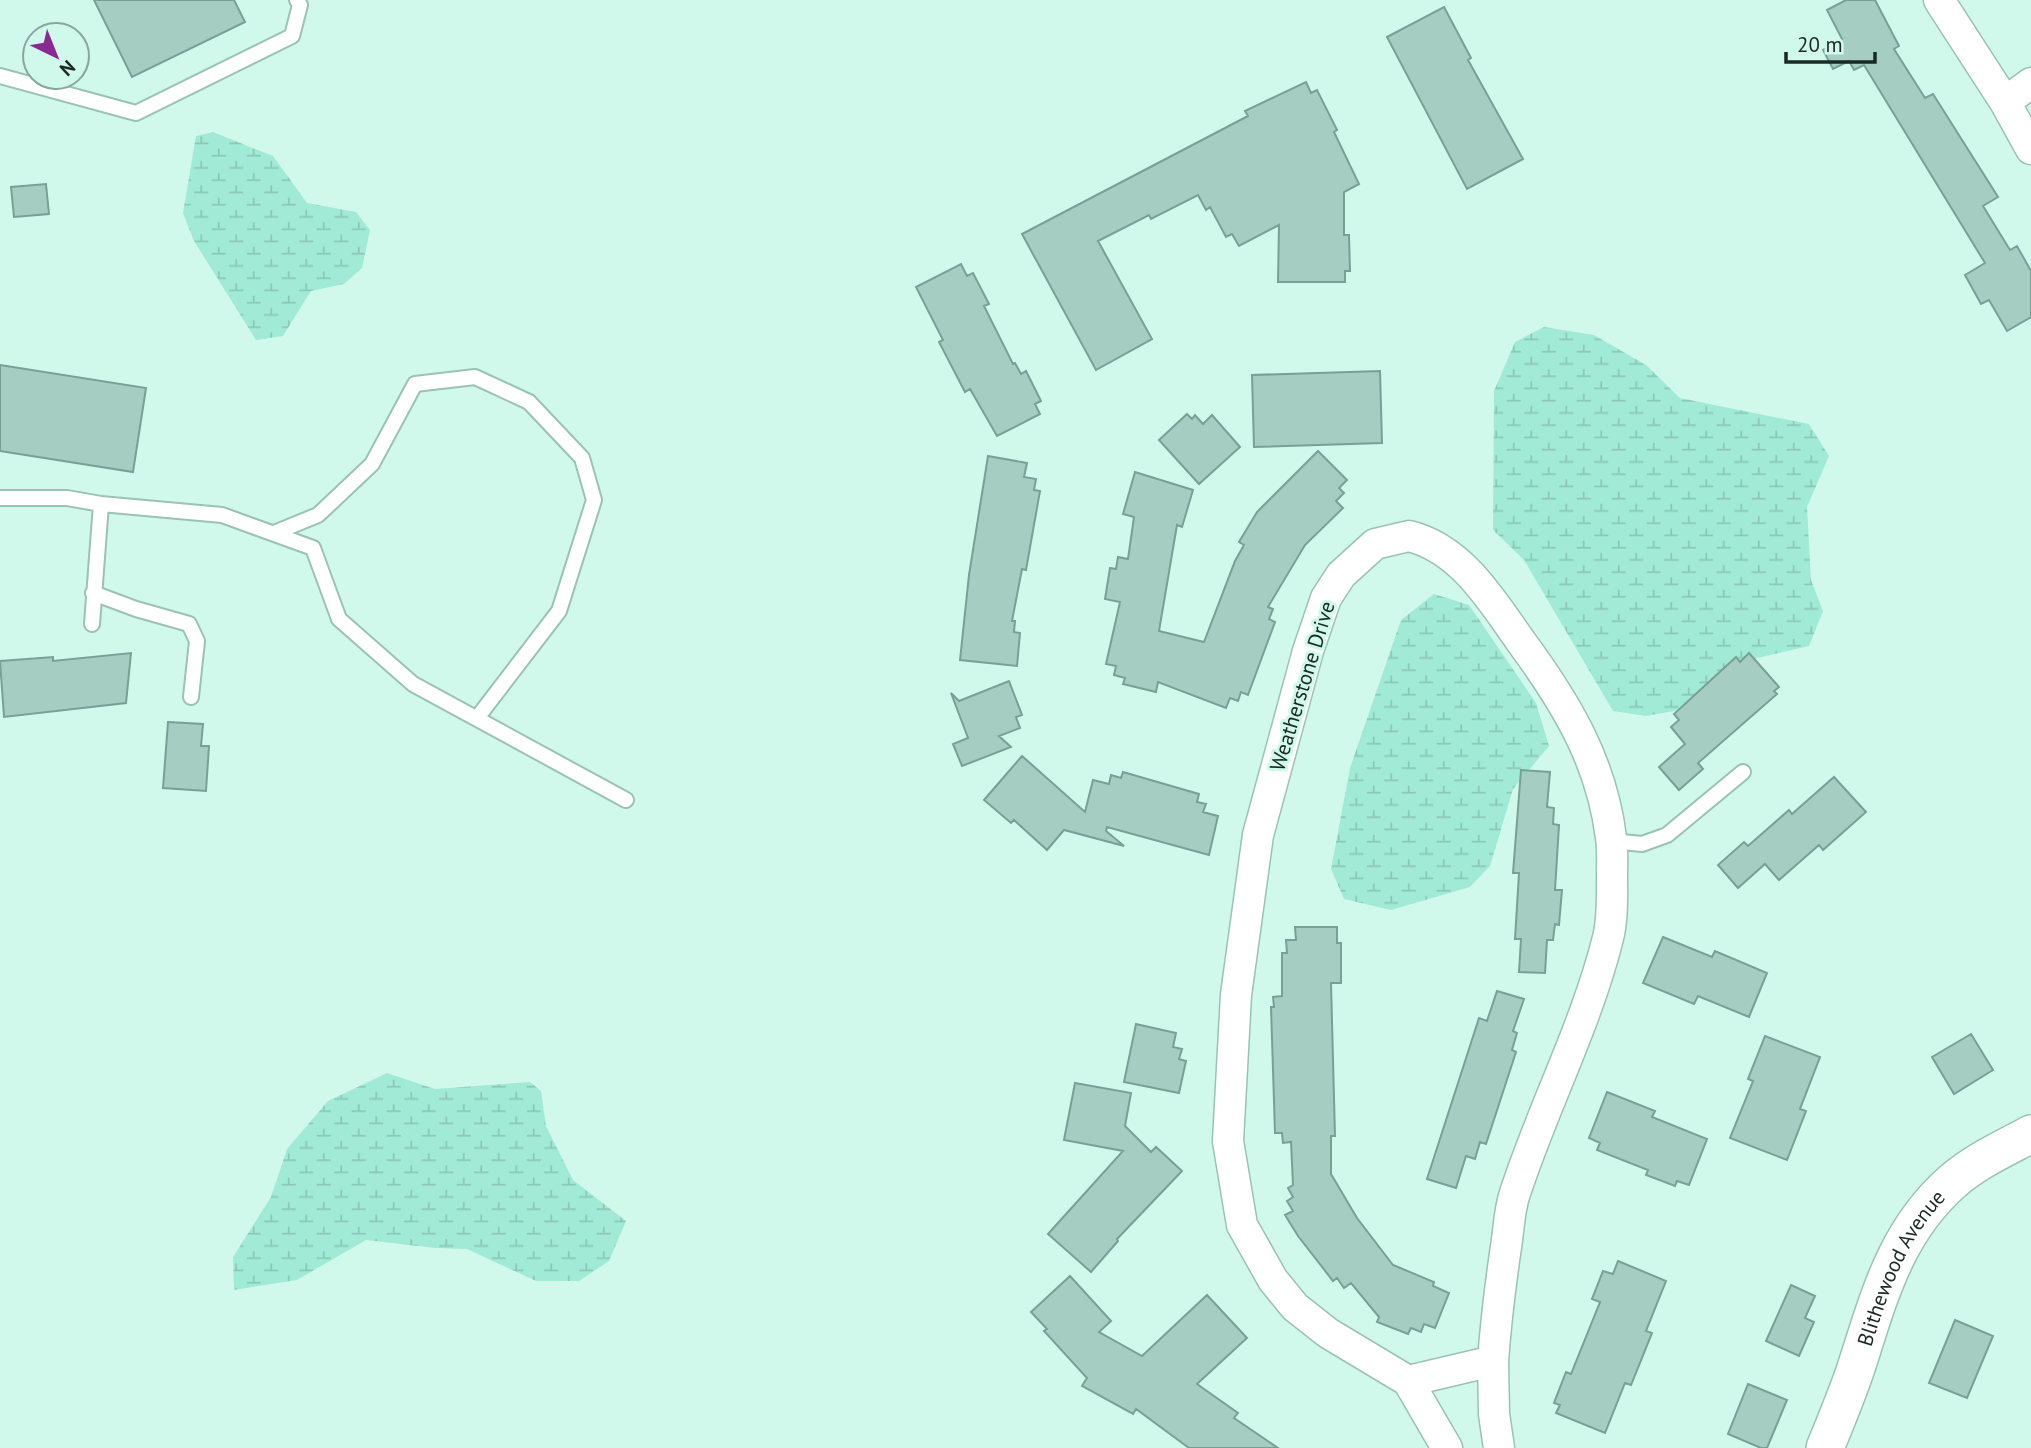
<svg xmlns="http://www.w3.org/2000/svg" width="2031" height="1448" viewBox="0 0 2031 1448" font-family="'PT Sans',sans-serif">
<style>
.wetland{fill:url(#wetland-marsh)}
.building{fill:#a5cdc1;stroke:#7aa095;stroke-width:2}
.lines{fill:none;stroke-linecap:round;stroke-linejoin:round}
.service-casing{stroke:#9ac2b5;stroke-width:18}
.minor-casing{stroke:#9ac2b5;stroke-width:33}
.tertiary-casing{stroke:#9ac2b5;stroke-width:40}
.service{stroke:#fff;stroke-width:14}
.minor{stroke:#fff;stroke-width:30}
.tertiary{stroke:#fff;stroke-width:37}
.labels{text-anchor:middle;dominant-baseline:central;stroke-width:6;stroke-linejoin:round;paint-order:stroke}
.street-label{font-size:21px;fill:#192924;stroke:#d0f9ec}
</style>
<defs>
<pattern id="wetland-marsh" width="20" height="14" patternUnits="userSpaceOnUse" patternTransform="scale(1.75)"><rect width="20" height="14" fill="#a1ead5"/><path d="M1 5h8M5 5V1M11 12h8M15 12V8" fill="none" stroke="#8ac9b7"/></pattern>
</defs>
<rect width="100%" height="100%" fill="#d0f9ec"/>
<path class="wetland" d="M213 132 273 156 307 203 356 212 370 230 362 268 344 284 311 291 283 336 256 340 194 241 183 213 196 136Z
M1544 327 1594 335 1646 365 1680 398 1809 424 1829 456 1807 507 1811 580 1823 611 1809 646 1757 658 1680 710 1646 716 1613 711 1524 560 1493 530 1494 391 1515 342Z
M1434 594 1469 605 1536 703 1549 746 1513 789 1490 866 1470 887 1391 910 1344 899 1331 869 1350 768 1401 620Z
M387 1073 435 1089 530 1082 541 1091 546 1126 573 1180 626 1221 609 1261 579 1281H536L467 1249 435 1248 366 1240 297 1280 234 1290 233 1257 271 1197 287 1149 328 1101Z"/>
<path class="building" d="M94 0H234L245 22 132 77Z
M1846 0H1875L1899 46 1894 49 1925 98 1933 94 1998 197 1983 206 2010 250 2017 246 2031 271V317L2007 331 1989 300 1981 304 1965 275 1985 263 1864 65 1854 70 1849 61 1833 69 1823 50 1842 39 1827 10Z
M1444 7 1471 58 1468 60 1523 159 1467 189 1387 37Z
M1306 82 1311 93 1317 90 1337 130 1334 132 1359 184 1344 192V235H1349L1350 271H1345V282H1278L1279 225 1239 246 1232 234 1226 237 1210 207 1206 210 1198 195 1151 219 1149 215 1098 241 1152 339 1096 370 1022 234 1248 116 1245 111Z
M46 184 49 214 14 217 11 187Z
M961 264 967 276 973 273 989 304 984 306 1013 364 1015 363 1021 374 1026 371 1041 401 1035 404 1040 414 997 436 970 389 965 392 939 342 943 340 916 287Z
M0 365 146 388 133 472 0 451Z
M1380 371 1382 443 1254 447 1252 375Z
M1187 414 1192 419 1195 415 1203 424 1212 415 1240 447 1199 484 1159 440Z
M1318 451 1347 480 1339 488 1344 493 1336 501 1343 508 1305 545 1268 607 1273 609 1269 619 1275 622 1248 695 1241 692 1238 701 1230 698 1226 708 1158 682 1156 692 1123 684 1125 678 1114 675 1116 666 1106 664 1120 602 1105 599 1110 568 1116 569 1118 557 1128 559 1134 517 1123 514 1135 472 1193 490 1182 527 1177 525 1159 631 1204 642 1235 561 1244 545 1239 542 1257 512Z
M988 456 1027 463 1024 477 1036 479 1034 490 1040 491 1026 570 1022 569 1012 621H1015L1014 632 1020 633 1017 666 960 660 969 575Z
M131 653 126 703 4 717 0 661 53 657V661Z
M1749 653 1779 687 1774 691 1777 694 1698 763 1703 769 1679 790 1659 767 1685 744 1671 727 1679 720 1674 714 1736 657 1740 662Z
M1009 681 1022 715 1016 717 1020 728 999 736 1011 747 962 766 953 744 968 738 951 693 959 701Z
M168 722 203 724 201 746H209L206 791 163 788Z
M1022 756 1085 812 1093 780 1109 784 1111 775 1121 778 1123 772 1199 794 1197 802 1206 804 1203 812 1218 816 1209 855 1107 827 1106 831 1124 846 1064 830 1047 850 1014 820 1011 823 984 800Z
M1521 770 1550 772 1547 807 1554 808 1553 824 1559 825 1555 890H1562L1559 925 1555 924 1553 940H1547L1545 973 1519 972 1521 939H1515L1519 873H1513Z
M1834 777 1866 812 1823 850 1819 845 1779 880 1765 864 1738 888 1718 865 1744 842 1748 846 1789 810 1792 814Z
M1295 927H1337V943H1341V983H1331L1335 1136H1331V1174L1357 1218 1393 1265 1434 1282 1433 1286 1449 1293 1435 1328 1424 1324 1421 1332 1411 1328 1408 1334 1377 1322 1379 1317 1351 1283 1344 1288 1337 1278 1333 1281 1298 1236 1285 1215 1293 1211 1287 1201 1293 1197 1288 1188 1293 1185 1291 1142 1283 1143 1282 1133H1275L1271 1007H1274L1273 997 1282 996V953H1287L1286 940H1296Z
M1663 937 1712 957 1715 951 1767 973 1749 1017 1698 996 1694 1004 1643 983Z
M1497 991 1524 999 1513 1031 1517 1033 1512 1050 1516 1052 1486 1144 1480 1142 1475 1159 1466 1156 1456 1188 1427 1179 1479 1018 1487 1021Z
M1136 1024 1176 1033 1173 1047 1182 1049 1179 1059 1186 1061 1179 1093 1124 1082Z
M1971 1034 1993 1070 1954 1094 1932 1057Z
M1765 1036 1820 1057 1800 1109 1806 1111 1787 1160 1730 1138 1753 1081 1748 1079Z
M1075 1083 1131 1093 1125 1126 1151 1152 1156 1147 1182 1171 1117 1239 1118 1241 1091 1272 1048 1234 1123 1151 1064 1140Z
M1607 1092 1655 1111 1652 1117 1707 1139 1689 1185 1677 1181 1675 1186 1646 1175 1648 1170 1597 1150 1600 1143 1589 1138Z
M1618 1261 1666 1281 1646 1331 1652 1333 1631 1385 1625 1383 1605 1433 1556 1413 1560 1405 1554 1403 1566 1372 1571 1374 1600 1302 1592 1299 1603 1271 1613 1274Z
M1070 1276 1111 1321 1099 1332 1142 1356 1207 1295 1247 1338 1197 1384 1238 1413 1234 1418 1278 1448H1189L1136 1409 1133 1414 1082 1386 1087 1378 1044 1331 1047 1329 1031 1312Z
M1791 1285 1815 1296 1805 1318 1814 1322 1799 1356 1766 1341Z
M1955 1320 1993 1336 1967 1398 1929 1383Z
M1748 1384 1787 1400 1767 1448H1761L1728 1434Z"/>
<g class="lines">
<defs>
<path id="service" d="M0 76 136 113 292 36 300 5 297 0
M0 498H67L101 504 92 624
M101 504 222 515 313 548 339 619 413 684 626 800
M274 533 318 515 372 464 415 384 475 377 529 402 582 458 594 500 559 611 477 718
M93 593 136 609 189 624 197 641 191 697
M1612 841 1642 844 1667 835 1743 772"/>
<path id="minor" d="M1939 0 2005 102 2031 149
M2005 102 2031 83
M1409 536C1462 549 1492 601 1522 643 1566 703 1602 762 1611 838 1613 850 1612 863 1612 875 1612 896 1613 918 1608 938 1586 1026 1543 1107 1515 1193 1510 1207 1509 1224 1507 1240 1501 1280 1496 1320 1493 1361L1408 1381 1328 1333 1295 1307 1273 1280 1242 1225 1228 1141 1236 995 1258 835 1308 651 1326 598 1341 575 1375 544Z
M1493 1361 1494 1414 1499 1448
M1408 1381 1447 1448"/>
<g id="tertiary">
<path id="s1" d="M1825 1448C1836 1421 1847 1395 1856 1368 1879 1297 1895 1232 1953 1181 1976 1161 2005 1148 2031 1134"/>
</g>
</defs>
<use href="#service" class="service-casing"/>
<use href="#minor" class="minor-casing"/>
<use href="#tertiary" class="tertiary-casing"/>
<use href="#service" class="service"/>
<use href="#minor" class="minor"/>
<use href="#tertiary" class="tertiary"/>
</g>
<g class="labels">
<g class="street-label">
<text transform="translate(1302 686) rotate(-73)">Weatherstone Drive</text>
<text stroke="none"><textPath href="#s1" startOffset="196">Blithewood Avenue</textPath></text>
</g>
</g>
<g transform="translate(56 56) rotate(137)"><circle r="33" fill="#d0f9ec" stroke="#87a69c" stroke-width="2"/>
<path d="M0-5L12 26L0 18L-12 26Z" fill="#8a2992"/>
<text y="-10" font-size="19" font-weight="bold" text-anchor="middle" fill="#192924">N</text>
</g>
<path d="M1786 52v10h89v-10" fill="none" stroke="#192924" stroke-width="3.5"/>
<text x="1797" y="52" font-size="21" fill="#192924" stroke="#d0f9ec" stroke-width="5" paint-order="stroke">20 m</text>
</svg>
